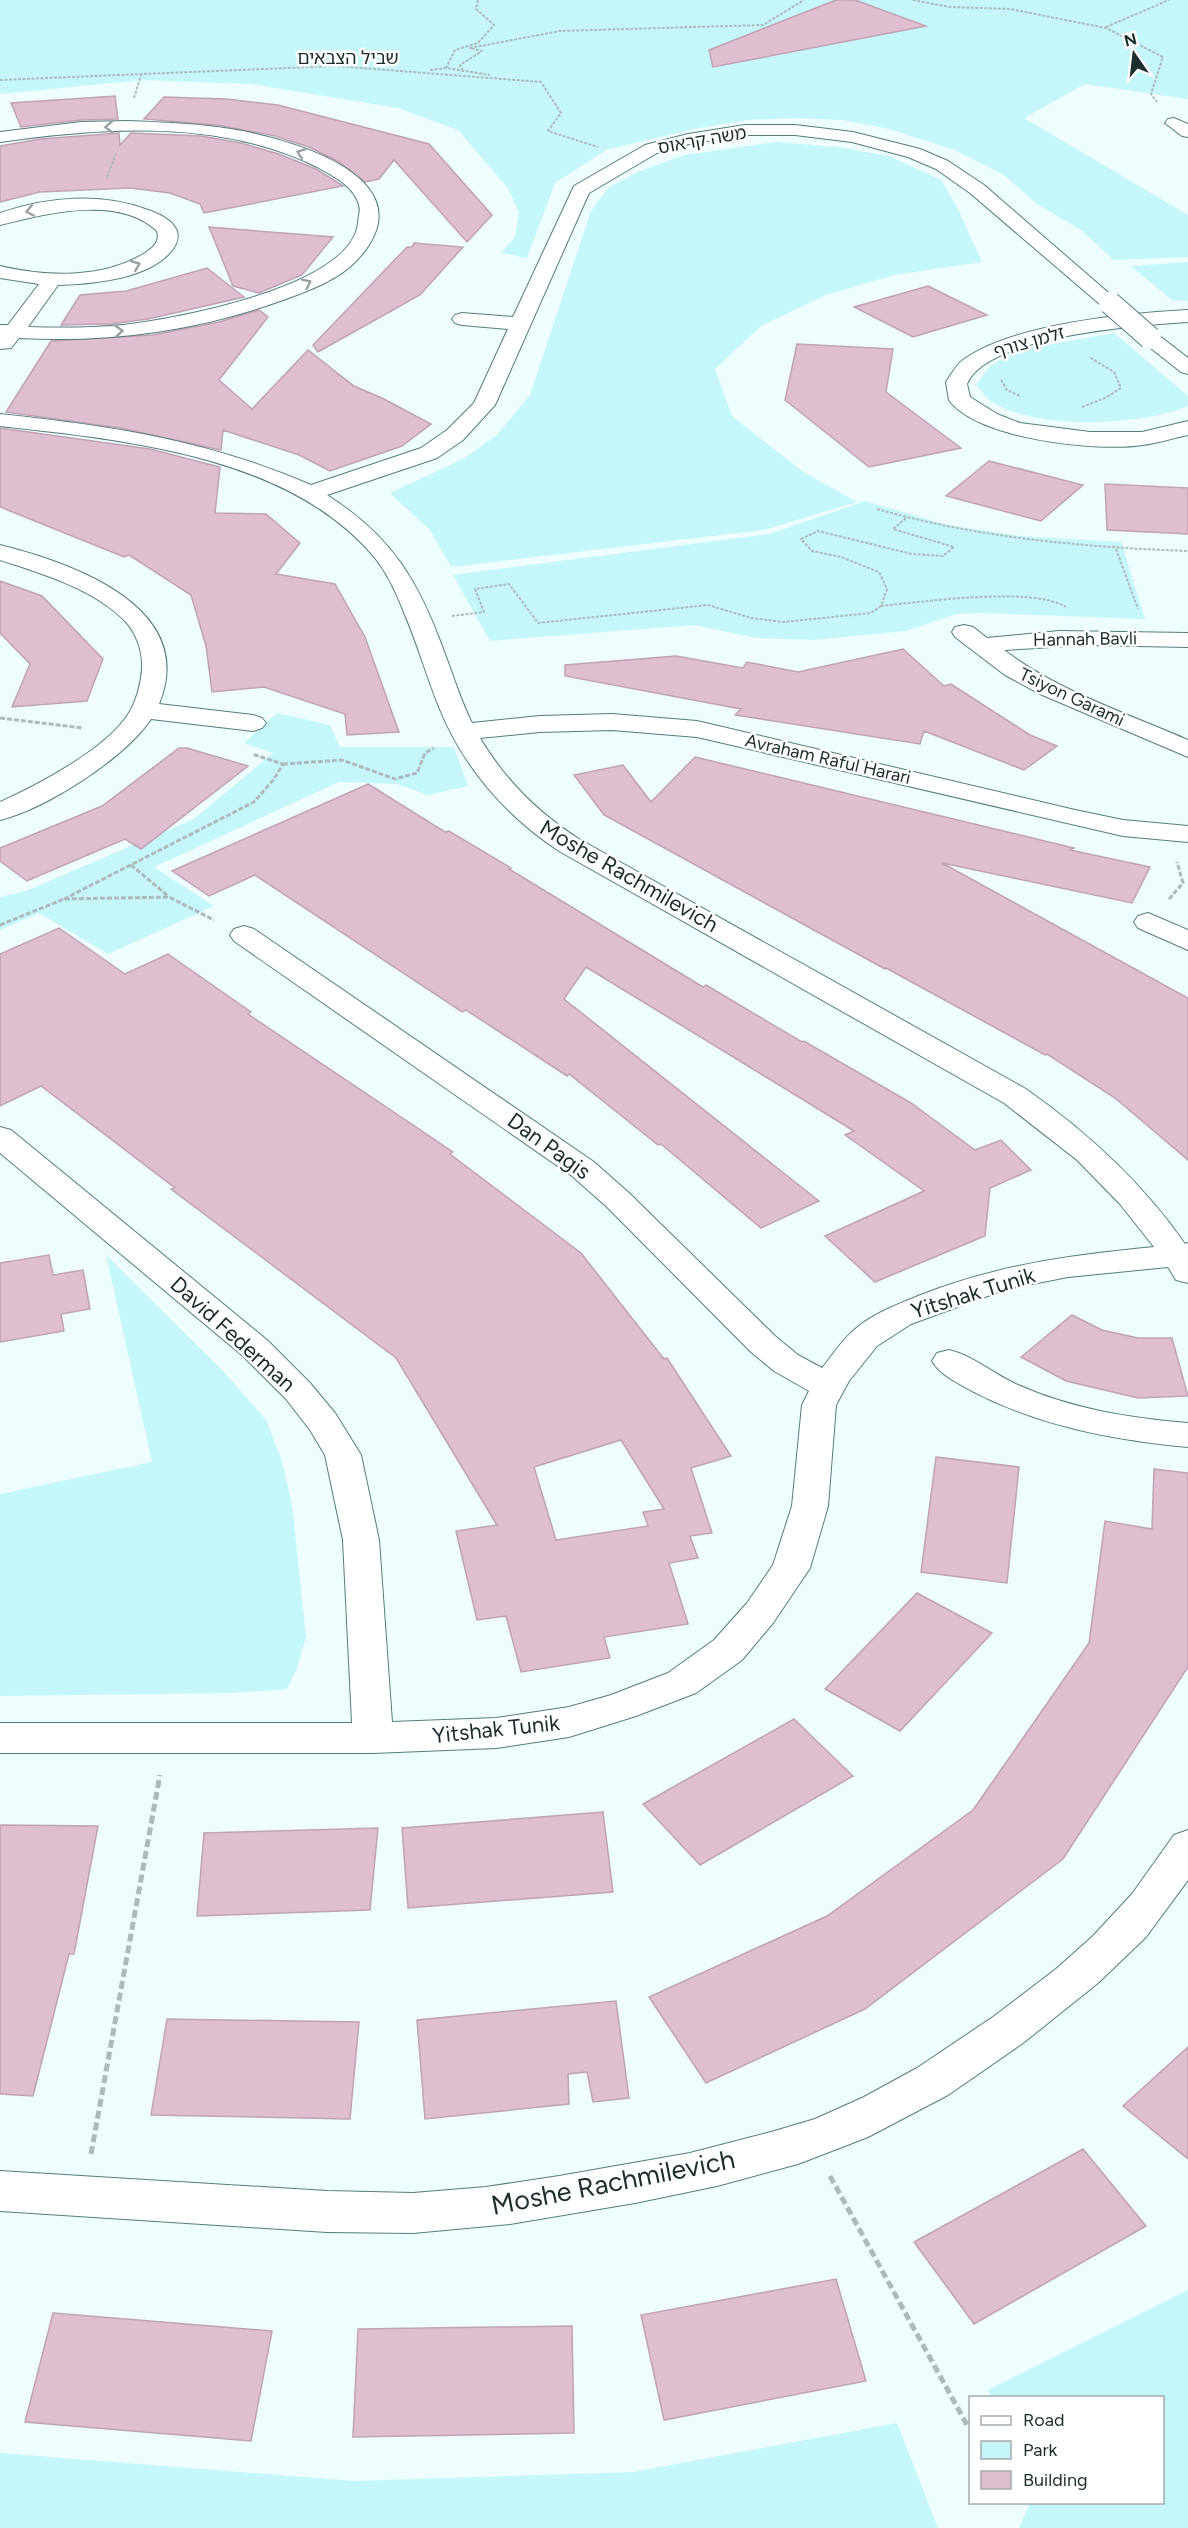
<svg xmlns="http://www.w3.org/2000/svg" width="1188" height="2528" viewBox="0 0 1188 2528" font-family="Figtree,'Noto Sans Hebrew',sans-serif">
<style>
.green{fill:#c5f6f9}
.building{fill:#debecf;stroke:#c0a2b3;stroke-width:1.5;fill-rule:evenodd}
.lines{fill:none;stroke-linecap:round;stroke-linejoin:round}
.minor-casing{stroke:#567b7d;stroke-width:2}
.path-far2{stroke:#abbbbc;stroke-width:2;stroke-dasharray:3 1.5;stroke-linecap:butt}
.path-far1{stroke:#abbbbc;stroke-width:3;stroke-dasharray:5 2;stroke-linecap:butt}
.path{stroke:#abbbbc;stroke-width:5;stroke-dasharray:8 4;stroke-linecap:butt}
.minor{fill:#fff;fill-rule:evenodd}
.minor-bridge-far1-casing{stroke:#567b7d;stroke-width:20;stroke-linecap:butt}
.minor-bridge-casing{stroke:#567b7d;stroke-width:24;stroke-linecap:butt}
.minor-bridge-far1{stroke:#fff;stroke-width:18}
.minor-bridge{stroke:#fff;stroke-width:22}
.oneway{stroke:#99a0a1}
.labels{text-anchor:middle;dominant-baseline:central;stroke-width:5;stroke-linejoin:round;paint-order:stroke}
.far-street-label{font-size:18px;fill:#1d2d2e;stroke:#fff}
.street-label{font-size:22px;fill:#1d2d2e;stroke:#fff}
.near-street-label{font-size:27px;fill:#1d2d2e;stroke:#fff}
</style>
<rect width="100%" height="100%" fill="#eefeff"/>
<path class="green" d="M0 0H1188V99L1085 84 1024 118 1188 215V257L1114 260 1081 230 1037 204 1004 175 955 150 889 129 842 120 797 118 748 120 694 129 606 150 555 183 527 258 501 253 515 237 519 212 507 187 458 130 398 108 251 84 143 80 0 94Z
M777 142 837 147 889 156 941 180 957 207 982 262 894 275 826 295 761 326 715 369 732 416 802 471 857 502 764 530 451 567 430 530 390 493 463 459 497 435 530 395 591 211 609 187 640 171 685 155Z
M1188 262V301L1172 300 1131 266Z
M1114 333 1188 396V406C1142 426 1035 430 992 402 986 398 981 390 976 385L990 366 1018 350Z
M865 501 947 525 1019 536 1121 542 1145 619 982 613 956 614 906 631 814 640 756 638 694 625 490 641 453 575 769 534Z
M277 713 330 725 340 747H454L468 786 428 795 397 784 339 782 154 867 214 906 108 954 39 913 0 930V897L26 891 194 819 273 753 244 743Z
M106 1255 223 1371 266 1420 281 1458 292 1504 306 1637 297 1669 287 1689 232 1693 0 1696V1494L152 1462Z
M1188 2290V2528H1019L1030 2503 1162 2502V2398H992L988 2390Z
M897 2423 938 2528H0V2453L355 2481 633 2472Z"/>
<path class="building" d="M836 0H855L926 26 713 67 709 50Z
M115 96 118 119 81 120 21 127 11 103Z
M164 97 227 99 278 105 429 144 492 215 467 242 394 160 379 179 365 182 339 162 309 147 275 136 217 125 144 119Z
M119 133 120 145 131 133 201 136 241 143 279 154 316 169 343 186 204 213 200 204 170 193 130 188 40 192 0 202V146L40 139Z
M209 227 333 237 302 275 259 293 233 286Z
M414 243 463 247 420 295 318 352 313 345 407 247H412Z
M207 268 244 297 148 319 111 324 61 325 80 295 126 291Z
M928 286 987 315 913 337 854 307Z
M259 310 268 317 219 380 252 409 308 350 354 386 384 399 431 424 402 446 330 471 299 455 223 430 221 450 120 428 6 412 51 341 153 335 219 322Z
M797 344 893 349 886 392 961 448 869 467 785 400Z
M0 428 150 449 220 467 215 513 266 514 300 543 276 574 335 584 365 637 399 732 347 735 345 714 264 687 212 692 206 646 191 595 129 555 124 557 0 507Z
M989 461 1083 485 1041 521 946 496Z
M1105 484 1188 488V534L1107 530Z
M0 581 42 596 103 659 87 701 12 707 30 664 0 633Z
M903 649 944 686 951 684 1030 735 1057 746 1024 770 924 731 920 744 735 715 741 709 565 676V665L676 656 743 668 747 662 798 672Z
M179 748H187L248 766 141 849 125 839 27 881 0 861V848L102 806Z
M695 757 1074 848 1070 850 1150 867 1132 903 942 863 1188 998V1160L1115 1098 1047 1054 1045 1055 886 968 885 969 604 815 574 775 623 765 651 802Z
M368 784 445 832 449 831 511 868 509 869 703 987 706 985 802 1042 804 1041 911 1103 975 1150 1001 1140 1031 1170 990 1188 985 1236 875 1282 825 1236 924 1191 845 1135 854 1131 586 967 564 999 819 1201 761 1228 661 1144 658 1145 569 1074 567 1076 466 1010 462 1012 255 875 209 896 172 871Z
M59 928 125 974 168 954 251 1012 248 1014 453 1152 450 1154 581 1253 664 1359 667 1358 731 1456 691 1468 712 1533 690 1536 698 1558 669 1563 688 1624 604 1637 610 1658 521 1672 506 1616 477 1620 456 1531 497 1525 396 1358 171 1189 175 1188 41 1086 0 1106V954ZM621 1440 664 1509 643 1512 648 1526 556 1540 534 1467Z
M49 1255 53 1275 83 1270 90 1309 61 1314 64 1331 0 1342V1263Z
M1072 1315 1102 1330 1138 1338H1172L1188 1396 1138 1398 1066 1381 1021 1357Z
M936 1457 1019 1467 1007 1583 921 1572Z
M1154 1469 1188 1473V1667L1063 1859 865 2009 706 2083 649 1997 827 1916 973 1810 1089 1643 1105 1521 1152 1529Z
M917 1593 992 1633 900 1731 825 1689Z
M794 1719 853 1776 700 1865 643 1804Z
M603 1812 613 1892 408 1908 402 1828Z
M0 1825 98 1826 74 1954H69L33 2096 0 2094Z
M378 1828 370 1910 197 1916 204 1833Z
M616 2001 629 2098 593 2102 587 2072 568 2074 569 2104 425 2119 417 2020Z
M167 2019 359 2022 350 2119 151 2115Z
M1188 2047V2159L1123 2106Z
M1083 2149 1146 2226 974 2324 914 2242Z
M836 2279 866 2381 664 2420 641 2315Z
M53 2313 272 2331 251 2441 25 2422Z
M572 2326 574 2433 353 2437 358 2329Z"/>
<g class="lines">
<defs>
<path id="minor" d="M1174 118 1188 124V137L1182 136 1165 123 1168 119Z
M127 121C157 122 187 123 217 127 276 134 435 174 358 259 339 280 308 291 283 300 198 331 109 343 19 338L11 348 0 349V325H8L39 284 0 278V266C47 277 103 279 145 253 154 247 160 242 157 231 118 194 45 214 0 225V213C47 197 101 192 148 210 159 214 172 219 177 231 179 238 177 243 173 249 151 279 93 284 58 285L28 327C59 328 91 328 123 325 176 319 351 287 358 223 358 217 361 212 359 205 354 186 333 176 317 167 221 119 103 127 0 142V132L81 122Z
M745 125H795L853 132 920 149 948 161 984 185 1119 302 1116 306H1102L970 193 936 169 908 157 852 142 795 135H745L689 144 657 153 589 193 495 405 463 440 437 458 327 495C393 537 419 582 445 654 454 678 461 701 472 723L540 716 612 714 697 721 1075 810 1123 820 1188 826V842L1123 836 697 737 612 730 540 732 480 738C505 780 538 813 579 839L1026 1089C1087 1132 1142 1182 1185 1244L1188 1243V1283L1176 1280 1168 1267 1068 1277 1007 1289 911 1324 877 1346 849 1381 836 1405 828 1506 810 1568 773 1623 742 1660 696 1693 636 1716 569 1737 496 1748 373 1753H0V1723H352L343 1540 325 1455 310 1430 286 1399 243 1356 0 1153V1127L11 1130 267 1340 310 1383 335 1413 361 1455 379 1540 392 1722 496 1718 569 1707 611 1695 668 1673 714 1640 747 1603 773 1565 792 1506 802 1405 809 1391 774 1371 751 1352 607 1207 572 1176 234 941 230 935 234 929 244 926 254 929 594 1162 629 1193 775 1336 798 1355 822 1368C832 1356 842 1340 854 1330 872 1314 896 1305 918 1296 996 1265 1071 1255 1154 1247L1120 1204 1077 1160 1004 1103 559 851C506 816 463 767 439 707 426 675 417 642 403 610 396 592 387 573 375 558 290 455 124 440 0 426V414C111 426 208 440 311 485L421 448 447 430 474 403 508 329 462 325 455 323 452 319 455 315 462 313 513 317 574 186 645 145 688 134Z
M1188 310V322C1141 325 986 336 967 384L970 397 997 414 1020 423 1090 432H1142L1188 421V435C1173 438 1158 443 1143 445 1099 452 976 439 949 400L946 382C951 375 956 365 963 360 1012 324 1127 313 1188 310Z
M1150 332 1157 334 1188 358V374L1181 372 1143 342 1140 338 1143 334Z
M0 545C72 563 199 607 159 704L253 715 262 718 266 723 262 728 253 731 151 719C125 758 46 809 0 820V802C38 785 104 750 127 716 136 703 141 684 142 669 143 653 137 634 126 622 94 589 43 574 0 560Z
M964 625 973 627 987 638 1059 631 1188 633V647L1085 645 1004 650C1058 691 1126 713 1188 740V757L1040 694 1005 675 955 637 952 632 955 627Z
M1148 913 1188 930V950L1138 928 1134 922 1138 916Z
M949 1350C974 1356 995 1375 1018 1385 1072 1409 1129 1418 1188 1423V1447C1113 1440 1039 1426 972 1391 958 1383 940 1375 932 1361L937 1353Z
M1188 1830V1880L1146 1937 1098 1983 1023 2043 948 2095 868 2137 798 2164 717 2186 635 2203 510 2224 413 2233 327 2232 0 2211V2171L327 2191 413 2193 486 2187 559 2176 690 2153 771 2132 815 2119 864 2097 917 2068 993 2017 1056 1969 1093 1936 1132 1894 1174 1835Z"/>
</defs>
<use href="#minor" class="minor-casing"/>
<path class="path-far2" d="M478 0 476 9 494 25 478 43 455 50 446 68 490 75
M913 0 950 7 1010 9 1106 28 1163 57 1151 94 1157 102
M1106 27 1169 0
M430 70 446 68
M463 71 460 65 482 51 470 48 560 31 763 25 804 0
M0 80 335 66 541 82 561 113 548 131 598 147
M134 98 141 75
M107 177 116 154
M1001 380 1007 390 1020 396
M1082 407 1105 398 1121 388 1114 372 1089 357
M877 509C979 538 1082 547 1188 551
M1116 549 1138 609
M881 606C922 602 1033 586 1066 607
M452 616 484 612 475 589 509 584 538 623 708 605 751 618 783 622 871 613 881 606 887 589 879 572 841 557 812 551 801 539 818 531 912 554 943 556 954 547 893 529 906 518"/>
<path class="path-far1" d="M0 718 83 728
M283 764 342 760 395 779 417 773 425 753 434 748
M131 865 168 896
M64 899 254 802 274 779 283 764 252 754
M1169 899 1183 883 1177 862
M0 925 64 899 169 897 214 920"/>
<path class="path" d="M91 2154 160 1775
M830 2176 967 2425"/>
<use href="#minor" class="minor"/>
<defs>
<path id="minor-bridge-far1" d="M1109 302 1112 304"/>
<path id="minor-bridge" d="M1110 303 1150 338"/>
</defs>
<use href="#minor-bridge-far1" class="minor-bridge-far1-casing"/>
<use href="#minor-bridge" class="minor-bridge-casing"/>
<use href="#minor-bridge-far1" class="minor-bridge-far1"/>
<use href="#minor-bridge" class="minor-bridge"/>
</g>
<defs><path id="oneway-chevron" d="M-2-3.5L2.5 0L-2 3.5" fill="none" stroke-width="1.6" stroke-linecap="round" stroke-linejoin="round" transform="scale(1.5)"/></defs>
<g class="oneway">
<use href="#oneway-chevron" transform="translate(109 127) rotate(178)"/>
<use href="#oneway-chevron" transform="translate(301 153) rotate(-159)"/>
<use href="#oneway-chevron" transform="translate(30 211) rotate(169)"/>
<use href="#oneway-chevron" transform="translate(136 265) rotate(-22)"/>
<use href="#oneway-chevron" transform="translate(307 283) rotate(-26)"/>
<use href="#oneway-chevron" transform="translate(119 331) rotate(-4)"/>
</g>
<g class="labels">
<g class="far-street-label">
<text x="348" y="58">שביל הצבאים</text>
<text transform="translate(702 140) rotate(-10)">משה קראוס</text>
<text transform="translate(1029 342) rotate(-16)">זלמן צורף</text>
<text transform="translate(1085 639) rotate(-1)">Hannah Bavli</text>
<text transform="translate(1072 697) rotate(25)">Tsiyon Garami</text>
<text transform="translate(828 759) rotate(13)">Avraham Raful Harari</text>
</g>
<g class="street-label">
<text transform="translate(629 876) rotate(30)">Moshe Rachmilevich</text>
<text transform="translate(549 1146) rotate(36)">Dan Pagis</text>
<text transform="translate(973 1293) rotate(-17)">Yitshak Tunik</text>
<text transform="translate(233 1334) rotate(42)">David Federman</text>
<text transform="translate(496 1729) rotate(-6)">Yitshak Tunik</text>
</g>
<g class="near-street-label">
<text transform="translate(613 2182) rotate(-11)">Moshe Rachmilevich</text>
</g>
</g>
<rect x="969" y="2396" width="195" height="108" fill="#ffffff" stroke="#a5abab" stroke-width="1.5"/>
<rect x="981" y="2416" width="30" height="9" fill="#ffffff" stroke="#a5abab" stroke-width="1.5"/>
<text x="1023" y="2426" font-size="18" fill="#1d2d2e">Road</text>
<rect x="981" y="2441" width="30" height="18" fill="#c5f6f9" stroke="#a5abab" stroke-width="1.5"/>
<text x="1023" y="2456" font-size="18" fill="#1d2d2e">Park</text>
<rect x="981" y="2471" width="30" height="18" fill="#debecf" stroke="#a5abab" stroke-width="1.5"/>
<text x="1023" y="2486" font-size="18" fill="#1d2d2e">Building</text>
<g transform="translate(1134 54) rotate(346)" stroke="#ffffff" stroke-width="4.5" paint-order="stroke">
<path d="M0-4.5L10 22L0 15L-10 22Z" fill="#1d2d2e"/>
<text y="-9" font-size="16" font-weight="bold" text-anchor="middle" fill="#1d2d2e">N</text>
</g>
</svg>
